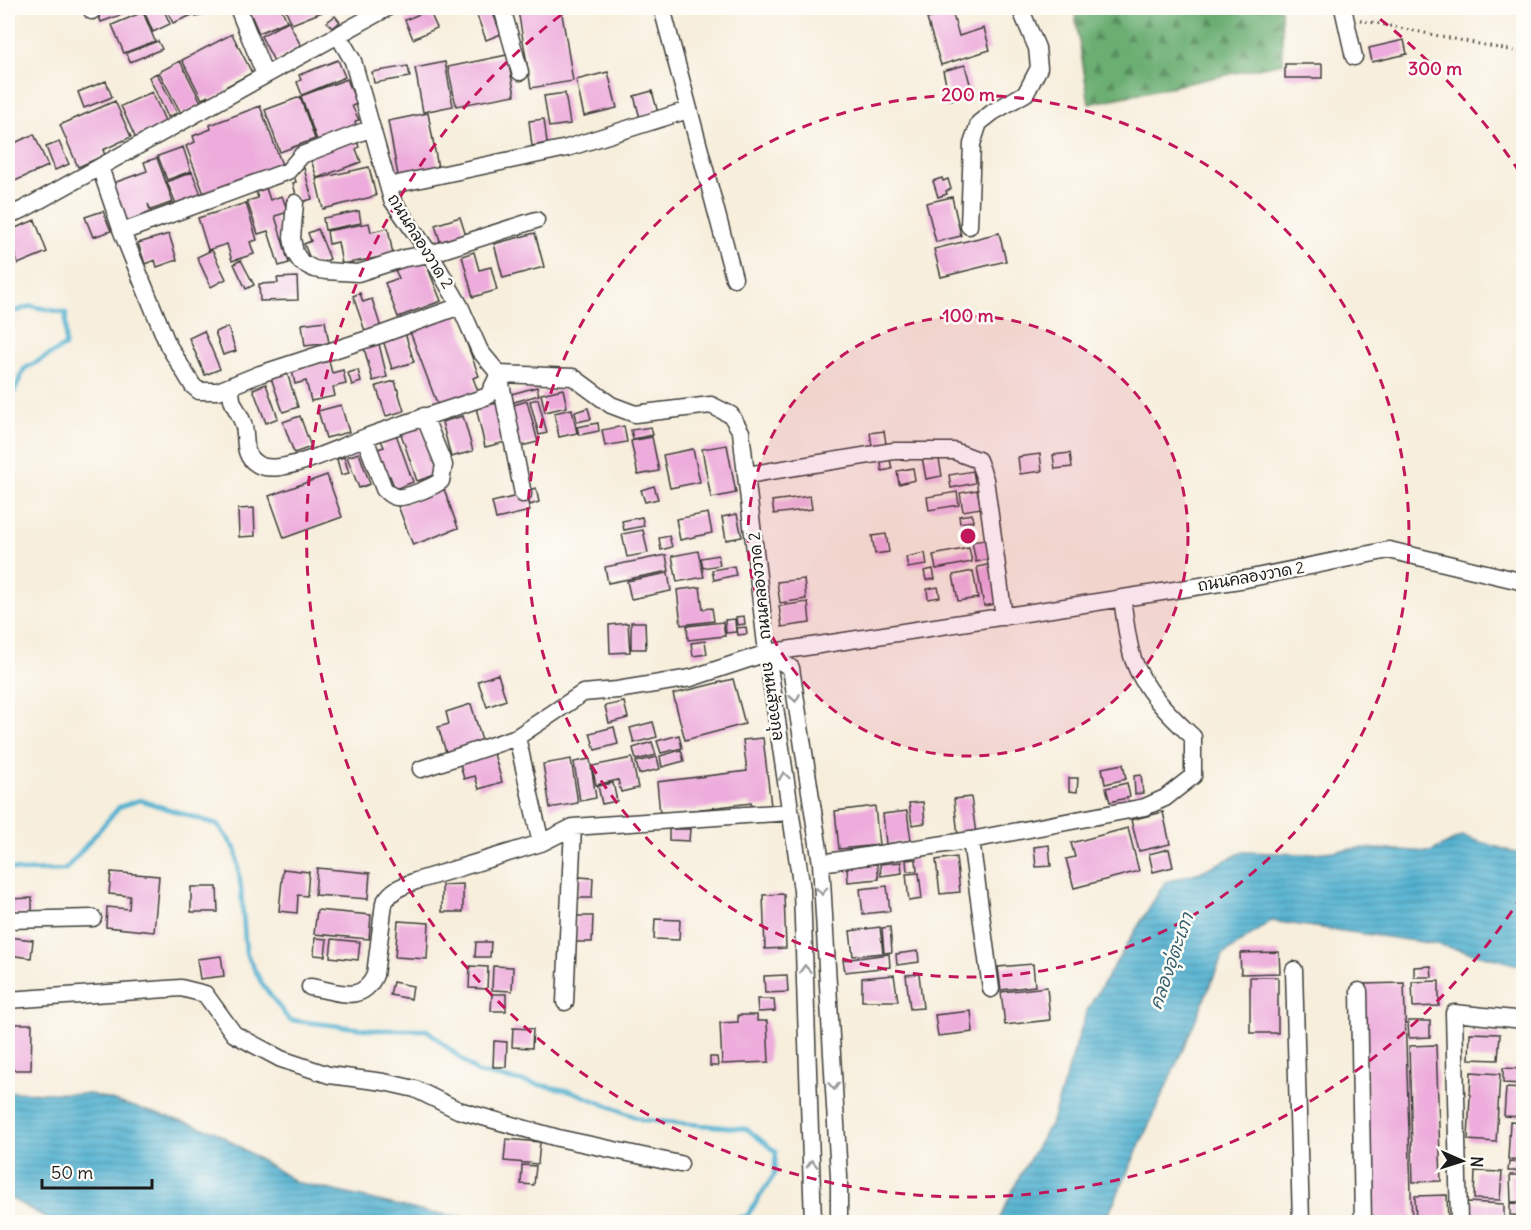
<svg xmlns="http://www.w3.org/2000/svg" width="1531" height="1230" viewBox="0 0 1531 1230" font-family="Delius,'Playpen Sans Thai',sans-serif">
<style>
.forest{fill:url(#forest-firs);stroke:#436547;stroke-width:1.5}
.water{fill:url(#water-rules);stroke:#366676;stroke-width:1.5}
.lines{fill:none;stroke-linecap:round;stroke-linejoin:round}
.stream{stroke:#51b1d0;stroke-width:4.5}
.building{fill:#edacdb}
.minor-casing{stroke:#3d3c39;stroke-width:19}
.path{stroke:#3d3c39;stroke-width:3;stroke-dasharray:1.5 4.5;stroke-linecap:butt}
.minor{stroke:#fff;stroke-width:16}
.oneway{stroke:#999}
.ring{fill:none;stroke:#c2185b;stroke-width:3;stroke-dasharray:10 8}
.labels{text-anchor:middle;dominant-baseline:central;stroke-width:5;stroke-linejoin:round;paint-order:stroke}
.street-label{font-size:16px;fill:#1c1c1c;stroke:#fdfcf7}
.water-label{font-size:18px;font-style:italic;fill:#345f6d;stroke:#fdfcf7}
.centre{fill:#c2185b;stroke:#fdfcf7;stroke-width:3}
.ring-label{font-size:18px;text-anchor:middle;font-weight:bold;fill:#c2185b;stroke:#fdfcf7;stroke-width:5;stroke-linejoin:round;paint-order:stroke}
</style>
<defs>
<pattern id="forest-firs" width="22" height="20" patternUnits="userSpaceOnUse" patternTransform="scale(1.5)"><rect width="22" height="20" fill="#6aae72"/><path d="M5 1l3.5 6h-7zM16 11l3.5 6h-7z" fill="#568d5d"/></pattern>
<pattern id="water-rules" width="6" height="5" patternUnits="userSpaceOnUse" patternTransform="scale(1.5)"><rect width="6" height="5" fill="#51b1d0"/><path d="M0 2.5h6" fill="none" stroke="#428fa8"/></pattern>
</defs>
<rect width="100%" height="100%" fill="#fdfcf7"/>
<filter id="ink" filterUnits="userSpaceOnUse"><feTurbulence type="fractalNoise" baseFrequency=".0167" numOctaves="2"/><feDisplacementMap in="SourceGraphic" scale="12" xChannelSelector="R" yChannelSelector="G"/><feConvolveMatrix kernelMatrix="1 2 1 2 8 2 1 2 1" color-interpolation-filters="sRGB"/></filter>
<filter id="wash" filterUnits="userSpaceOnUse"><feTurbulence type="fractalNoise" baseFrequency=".008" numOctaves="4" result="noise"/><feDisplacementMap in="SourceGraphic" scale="24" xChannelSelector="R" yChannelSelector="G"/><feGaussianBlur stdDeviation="1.35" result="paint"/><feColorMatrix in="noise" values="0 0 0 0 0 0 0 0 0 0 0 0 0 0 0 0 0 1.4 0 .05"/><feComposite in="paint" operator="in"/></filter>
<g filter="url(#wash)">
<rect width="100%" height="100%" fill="#f7eedc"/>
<path class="forest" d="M1074 8H1281L1283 63 1089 104Z"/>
<path class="water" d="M1462 836 1523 855V966L1436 944 1271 921 1223 955 1184 1047 1105 1222H998L1019 1177 1052 1121 1087 1010 1165 882 1200 872 1243 852 1306 854 1361 848 1430 852Z
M8 1092 91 1094 214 1131 296 1182 426 1212 503 1222H167L160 1218 52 1221 8 1197Z"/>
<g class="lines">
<path class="stream" d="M8 314 31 306 66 313 65 346 24 369 8 406
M8 868 22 871 65 870 119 807 140 800 218 825 236 850 241 889 246 953 262 984 289 1020 372 1030H427L478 1073 571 1091 643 1120 747 1129 776 1152 774 1175 747 1216 718 1222"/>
</g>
<g id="blocks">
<path class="building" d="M96 8H140L101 22Z
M151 8H163L170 24 153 32 144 11Z
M166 8H189L192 15 173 23Z
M192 8H219L196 17Z
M248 8H281L287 21 259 33Z
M285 8H332L292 24Z
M491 8 501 34 486 40 476 13Z
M533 8H561L573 81 531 88 518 10Z
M429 10 437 28 413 39 405 20Z
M952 11 959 36 984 28 990 50 941 65 927 19Z
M143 12 155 41 124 53 112 25Z
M335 16 340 22 332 28 327 22Z
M288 21 301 46 274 61 261 36Z
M232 34 252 73 225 87 227 91 210 100 208 96 202 99 182 60Z
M1404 40 1407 54 1372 62 1369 48Z
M158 41 162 49 130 62 126 53Z
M507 55 515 95 456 106 448 67Z
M338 60 345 77 302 95 297 82 301 80 299 75Z
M180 61 202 104 182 115 159 72Z
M445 62 453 106 423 112 415 68Z
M1285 64H1322V78H1285Z
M965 65 973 95 950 100 943 71Z
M408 66 410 77 374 83 372 72Z
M608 72 617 108 584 116 576 80Z
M157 73 177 113 168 117 149 77Z
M347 79 357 104 352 106 359 120 355 121 356 126 317 140 301 96Z
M106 81 112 97 84 108 78 92Z
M652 91 658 113 640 118 634 96Z
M152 92 167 125 136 139 121 106Z
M565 93 570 124 549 127 544 96Z
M300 97 315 139 280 152 265 110Z
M115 101 131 137 103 150 105 155 78 167 60 125Z
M260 106 282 165 204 194 186 146 195 142 193 136 211 129 210 125Z
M428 113 439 173 399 181 388 121Z
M544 119 547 143 532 146 529 121Z
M34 134 48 166 15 181 8 165V146Z
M356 138 359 147 356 149 361 162 317 178 309 154Z
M59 142 69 164 55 170 46 147Z
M183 147 191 171 167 180 158 156Z
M157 158 173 202 151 210 148 204 152 216 123 227 108 185 147 171 144 162Z
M369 167 376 196 323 209 316 179Z
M304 168 312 199 298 203 293 183 296 182 293 171Z
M192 172 202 197 177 206 167 182Z
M942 178 943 181 948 179 951 189 946 191 947 194 938 197 933 181Z
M265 185 270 200 282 196 288 212 275 216 289 263 279 266 268 231 258 234 247 201 258 198 255 188Z
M952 197 961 236 936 242 926 203Z
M246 203 257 240 250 242 254 254 232 261 227 244 208 250 198 218Z
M103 211 111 231 93 237 85 217Z
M359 211 361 223 325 230 323 218Z
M460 217 466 236 441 244 435 225Z
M35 220 47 252 18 264 8 231Z
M369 223 371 232 388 228 393 255 342 264 338 242 329 244 327 231Z
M318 229 330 259 313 266 304 244 311 241 308 233Z
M535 233 544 267 503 278 494 244Z
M999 233 1006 261 941 277 934 249Z
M169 234 177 260 157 267 155 260 145 264 138 243Z
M212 250 226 279 211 287 197 257Z
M474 252 479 270 491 267 497 290 473 297 462 256Z
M424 258 441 301 398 317 385 283 399 278 395 270Z
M241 260 254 285 246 289 234 264Z
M297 277 298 300 260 301 259 284 278 283 277 278Z
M360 293 363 302 372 299 381 328 366 334 353 296Z
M455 312 479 376 473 378 478 391 438 406 409 329Z
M325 321 329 343 305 346 302 324Z
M228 327 236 351 223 355 215 332Z
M204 331 220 369 205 375 189 338Z
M405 333 414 362 392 369 383 340Z
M379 344 387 377 373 381 364 348Z
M329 361 332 373 343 370 346 384 333 387 335 396 311 401 306 381 295 384 292 370Z
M358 370 361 382 352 385 348 373Z
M287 373 298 407 283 412 271 378Z
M395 381 404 411 386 416 376 386Z
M266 384 278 418 266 423 253 389Z
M537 387 539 395 507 404 504 396Z
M563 389 567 407 545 412 541 394Z
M538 399 547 433 539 435 530 401Z
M527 401 538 442 517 447 507 407Z
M498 403 506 442 485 447 476 407Z
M341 405 349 432 326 438 318 411Z
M588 408 591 419 577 422 575 412Z
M572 409 577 433 559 437 554 413Z
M300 416 311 447 294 453 283 422Z
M463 416 473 451 451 457 442 422Z
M598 423 599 431 579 435 577 427Z
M420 424 438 474 417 481 400 431Z
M624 426 627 442 605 446 602 430Z
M651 427 653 435 633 439 631 430Z
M884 431 887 450 873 452 870 433Z
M396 434 413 482 395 489 390 476 385 478 375 450 384 447 381 440Z
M652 437 659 471 638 475 631 441Z
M727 445 736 493 711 498 702 449Z
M693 449 700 482 670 488 663 455Z
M359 453 370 484 359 488 347 457Z
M1070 453 1072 467 1055 469 1053 455Z
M938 454 942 476 926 479 922 457Z
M1040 454 1042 471 1020 474 1018 457Z
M889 455 892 469 882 471 880 457Z
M344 457 349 473 341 475 337 459Z
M913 468 915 480 899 484 897 471Z
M973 471 975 483 951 488 949 475Z
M327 475 342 517 284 538 269 496Z
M654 486 658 499 645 502 641 490Z
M536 488 539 502 530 505 526 491Z
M444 489 458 528 413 545 398 506Z
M977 490 981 508 963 511 960 493Z
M957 492 959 505 929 510 927 497Z
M526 494 530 511 496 519 492 502Z
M810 496 812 509 774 514 772 501Z
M254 508 255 536 239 537 238 509Z
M708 513 712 533 680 540 676 519Z
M737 514 742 537 726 540 722 517Z
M972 514 973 521 960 523 959 516Z
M642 517 644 526 624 530 622 521Z
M643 530 648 553 627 557 622 534Z
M886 534 889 552 875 554 872 536Z
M669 536 672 547 661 550 659 538Z
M990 539 993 558 976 562 972 542Z
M969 548 972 562 936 569 933 555Z
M698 551 704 577 677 582 672 556Z
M925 553 927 565 908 568 906 557Z
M666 555 669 571 608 583 605 567Z
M718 555 720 565 703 568 701 558Z
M992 564 1000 603 984 606 977 567Z
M734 566 736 575 714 580 712 570Z
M933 569 935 579 926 580 924 571Z
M973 571 978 598 958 601 953 575Z
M668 573 671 591 631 599 627 581Z
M804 579 806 599 780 603 777 582Z
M700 587 703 609 712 608 714 621 681 625 677 590Z
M938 587 940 597 928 599 927 589Z
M808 602 810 623 782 627 779 606Z
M744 616 745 624 737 625 736 617Z
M735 619 736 632 726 633 725 620Z
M631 622H645L646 649H631Z
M723 622 725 636 688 640 687 626Z
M628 623 630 652 610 653 609 625Z
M746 627 747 634 738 635 737 628Z
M705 641 707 654 693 656 691 643Z
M498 674 506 700 487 707 478 681Z
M733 679 745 724 685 740 673 694Z
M624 702 628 718 609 723 605 706Z
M471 704 483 744 447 755 438 727 449 724 446 712Z
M653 722 657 737 634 743 630 728Z
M614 727 618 744 595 750 590 733Z
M679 735 682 748 661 753 657 741Z
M763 738 771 806 751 808V803L660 814 657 782 747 771 743 740Z
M652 742 656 755 636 760 633 748Z
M493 750 502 782 479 789 475 776 464 779 459 760Z
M681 750 684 761 662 767 660 756Z
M657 757 660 769 639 774 636 762Z
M632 758 638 788 621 792 618 780 596 785 592 766Z
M571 759 578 803 550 808 543 764Z
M590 759 596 798 580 801 574 762Z
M1123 764 1126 779 1105 784 1102 768Z
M1141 775 1143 793 1135 794 1134 776Z
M1069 778H1078L1077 792 1069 791Z
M613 783 617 801 602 804 598 786Z
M1127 783 1130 797 1110 802 1106 788Z
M971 797 976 834 958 836 954 799Z
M923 802 925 823 912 825 909 803Z
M875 806 879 845 839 849 835 811Z
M907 811 911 841 886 844 883 814Z
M1163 812 1170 844 1139 851 1131 820Z
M1128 828 1139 871 1074 888 1066 859 1075 857 1071 843Z
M669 829H690L689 841 669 840Z
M1049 845 1051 866 1036 867 1034 847Z
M1169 849 1173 867 1153 872 1149 854Z
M956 857 960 892 940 894 936 860Z
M916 859 917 871H907L906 860Z
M901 862 902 873 881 876 880 864Z
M877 864 879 879 848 882 847 867Z
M317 868 370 873 368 899 315 895Z
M283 869 309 872 307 896 298 895 297 913 279 911Z
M111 872 159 876 154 932 106 927 107 907 129 909 130 896 109 894Z
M919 873 922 899 909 901 906 874Z
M579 877 593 878 592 898H578Z
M463 884V912H442V885Z
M887 886 890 911 863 914 860 889Z
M191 887H217L218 912H191Z
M784 894 786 948 765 949 763 895Z
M32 898V914L8 915V899Z
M317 910 371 915 369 939 314 934Z
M576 916H593L592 942H575Z
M655 919 680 920 679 940 654 939Z
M398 921 429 923 427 959 395 957Z
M880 927 883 953 853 956 850 931Z
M890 927 892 952 884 953 882 928Z
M8 937 33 940 31 958 8 955Z
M315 938 327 939 325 956 314 955Z
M332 939 360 942 358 960 330 957Z
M476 942H491L490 957H475Z
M918 951 919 962 897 965 896 954Z
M1279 952 1280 973 1241 974 1240 953Z
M889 954 890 967 845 972 843 960Z
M221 956 224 976 200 979 197 959Z
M1033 964 1035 986 1001 990 998 967Z
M470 966 488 967 487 989 469 988Z
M493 966 513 967 512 991 492 990Z
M1431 966 1432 977H1414V967Z
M919 974 923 1008 910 1009 906 975Z
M787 975 788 992 765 993 764 976Z
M894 975 898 1001H862V978Z
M1250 977H1278V1033H1250Z
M1439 981V1006L1413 1007 1412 982Z
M393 982 413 986 411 999 390 995Z
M1404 983 1412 1222H1371L1363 984Z
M1047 987 1050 1020 1005 1025 1001 992Z
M492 994H506V1011H491Z
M757 999H774L775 1011 758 1012Z
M971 1011 973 1032 938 1036 935 1015Z
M738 1015H757V1021H767L769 1062 722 1064 720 1023 738 1022Z
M8 1019H11V1024H32L31 1070H8Z
M1408 1021H1430V1037L1409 1038Z
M513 1028 533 1029 532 1048 512 1047Z
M1470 1033 1500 1034 1498 1060 1469 1059Z
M494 1041 507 1042 506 1067H493Z
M1436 1045 1441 1181 1413 1182 1409 1046Z
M710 1057H717L718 1066H710Z
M1503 1068 1524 1069V1084L1503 1083Z
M1471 1072 1500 1074 1496 1142 1468 1140Z
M1506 1088 1524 1089V1117L1504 1116Z
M1510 1122 1524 1123V1160L1508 1159Z
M506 1139 540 1142 538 1164 504 1161Z
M1509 1162 1524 1163V1171H1508Z
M522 1165 536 1166 534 1185 521 1184Z
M1475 1171 1502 1172 1500 1200 1474 1199Z
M1510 1175H1524V1202H1511Z
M1447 1195 1448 1222H1416L1415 1196Z
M1467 1202 1504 1204V1221L1466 1219Z
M1510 1203 1524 1204V1216L1510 1215Z"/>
</g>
</g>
<g filter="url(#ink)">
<use href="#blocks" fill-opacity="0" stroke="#3d3c39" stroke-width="1.5"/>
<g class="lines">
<defs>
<path id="minor" d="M91 8 92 11
M238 8 265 75
M502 8 520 72
M662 8 734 278
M1343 8 1354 57
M338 35 353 61 392 200 430 254 460 306 480 351 499 374 573 377 611 405 635 414 711 405 731 415 741 432 767 653 802 890 813 1222
M100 167 122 232 168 345 193 386 199 391H218L260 374 380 335 460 306
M388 186 567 148 688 110
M295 203 292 238 295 253 301 262 314 269 326 271 358 273 405 258 430 254 536 220
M8 215 22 210 387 8
M969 226 972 144 979 123 993 112 1026 93 1039 68 1037 48 1020 8
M122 232 288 171 302 155 372 128
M232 385C229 405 237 406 243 423 248 437 241 455 257 464 263 468 272 468 280 467 310 462 338 448 366 437 407 422 448 410 488 396L499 374 523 494
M365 438 384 489C387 492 390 496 396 497 405 499 432 487 441 481L444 465 424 416
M747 475 894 451H954L978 460 985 479 1004 617
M767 653 791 668 821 863 839 1176V1222
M517 737 541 843
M421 769 517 737 583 693 617 690 691 678 767 653 1246 579 1389 550 1524 582
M971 840 991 989
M821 863 971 840 1145 807 1165 798 1193 776V737C1169 715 1144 690 1133 659 1127 640 1125 618 1122 598
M8 920 93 918
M1294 970 1301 1222
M310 987C337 991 362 1005 375 975L384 903C392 889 402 886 416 881L541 843 573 827 790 812
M1359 991 1363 1222
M8 1000 181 988 205 994 234 1034 281 1059 329 1075 384 1082 415 1089 458 1110 558 1138 680 1164
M565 1002 573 827
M1459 1222 1454 1013 1524 1020"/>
</defs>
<use href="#minor" class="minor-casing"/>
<path class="path" d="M1360 20 1524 53"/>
<use href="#minor" class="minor"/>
</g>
<defs><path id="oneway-chevron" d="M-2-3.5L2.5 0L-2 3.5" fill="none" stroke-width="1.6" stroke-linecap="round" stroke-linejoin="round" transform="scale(1.5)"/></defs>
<g class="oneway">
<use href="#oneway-chevron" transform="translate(795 698) rotate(81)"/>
<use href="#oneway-chevron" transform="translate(784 776) rotate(-98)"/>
<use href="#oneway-chevron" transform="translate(822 891) rotate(87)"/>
<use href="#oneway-chevron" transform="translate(805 969) rotate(-92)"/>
<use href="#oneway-chevron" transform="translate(834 1086) rotate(87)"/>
<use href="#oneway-chevron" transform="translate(812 1164) rotate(-92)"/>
</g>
</g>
<circle cx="968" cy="536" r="220" fill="#c2185b" fill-opacity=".12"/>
<g class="ring">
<circle cx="968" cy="536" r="220"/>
<circle cx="968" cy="536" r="441"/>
<path d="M1522 896A661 661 0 1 1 570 8M1366 8A661 661 0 0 1 1522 176"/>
</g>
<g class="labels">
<g class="street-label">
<text transform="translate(421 241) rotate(58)">ถนนคลองวาด 2</text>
<text transform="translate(1251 576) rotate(-10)">ถนนคลองวาด 2</text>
<text transform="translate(759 586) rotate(-96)">ถนนคลองวาด 2</text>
<text transform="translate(774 701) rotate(82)">ถนนสัจจกุล</text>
</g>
<g class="water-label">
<text transform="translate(1171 961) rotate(-71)">คลองอุ่ตะเภา</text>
</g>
</g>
<circle cx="968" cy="536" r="9" class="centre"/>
<g class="ring-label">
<text x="1435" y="75">300 m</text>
<text x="968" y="101">200 m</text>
<text x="968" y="322">100 m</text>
</g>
<rect width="1531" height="1230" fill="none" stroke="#fdfcf7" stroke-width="30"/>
<g transform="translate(1462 1161) rotate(93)" stroke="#fdfcf7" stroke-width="4.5" paint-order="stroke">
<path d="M0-4.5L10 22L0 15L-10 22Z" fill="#1c1c1c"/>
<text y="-9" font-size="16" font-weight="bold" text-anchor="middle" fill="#1c1c1c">N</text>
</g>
<path d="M42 1179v9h110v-9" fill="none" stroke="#1c1c1c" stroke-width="3"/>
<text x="51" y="1179" font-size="18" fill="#1c1c1c" stroke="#fdfcf7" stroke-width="4.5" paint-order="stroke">50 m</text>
</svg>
